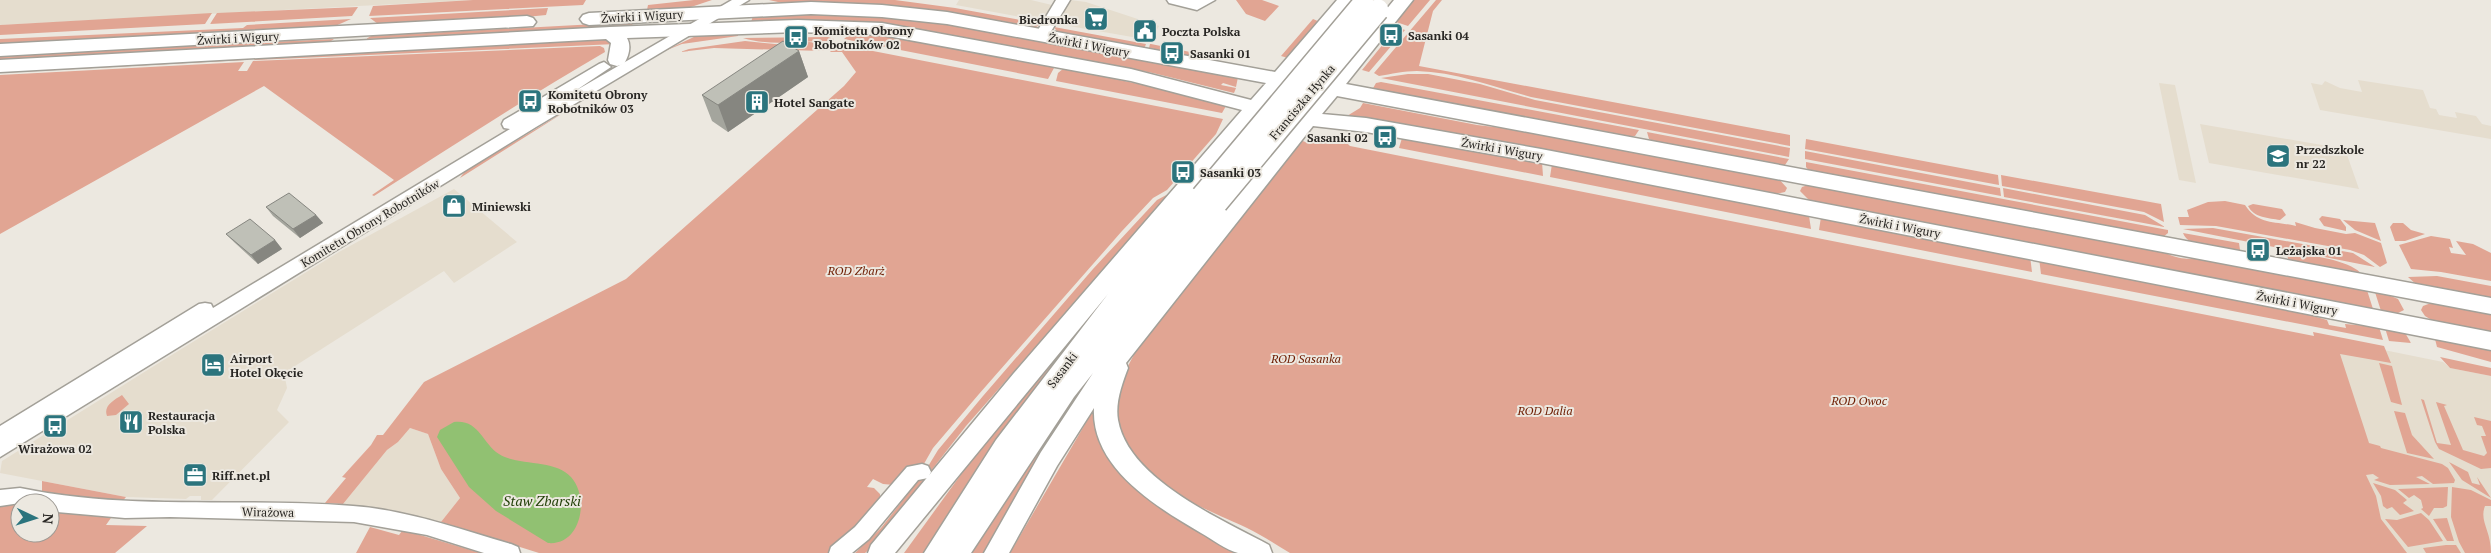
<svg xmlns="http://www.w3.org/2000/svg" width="2491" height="553" viewBox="0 0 2491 553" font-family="'PT Serif',serif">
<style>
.built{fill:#e5ddce}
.green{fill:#e1a593}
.water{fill:#91c172}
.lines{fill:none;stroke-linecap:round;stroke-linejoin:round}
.minor-casing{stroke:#a3a098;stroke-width:3}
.major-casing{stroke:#a3a098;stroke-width:3}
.minor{fill:#fff;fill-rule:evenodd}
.major{fill:#fff;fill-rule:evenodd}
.major-bridge-casing{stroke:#a3a098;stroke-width:24;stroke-linecap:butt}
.major-bridge{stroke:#fff;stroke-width:21}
.wall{fill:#a4a59d}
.shaded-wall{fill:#868680}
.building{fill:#bfc0b7;stroke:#868680}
.labels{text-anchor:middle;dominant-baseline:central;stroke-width:4;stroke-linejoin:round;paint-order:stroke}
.street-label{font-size:12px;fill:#282623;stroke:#ece8e0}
.poi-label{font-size:12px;font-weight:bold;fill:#282623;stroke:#ece8e0;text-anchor:start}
.park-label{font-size:12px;font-style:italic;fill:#6d1c01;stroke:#ece8e0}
.water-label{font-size:14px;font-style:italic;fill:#24420a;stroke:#ece8e0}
</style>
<rect width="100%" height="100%" fill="#ece8e0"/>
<path class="built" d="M0 0H473L0 25Z
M959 0H1031L1052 5 1042 21 956 5Z
M1070 0 1086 2 1159 26 1154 35 1155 41 1058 24V21Z
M2358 80 2423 90 2430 108 2436 109 2439 115 2457 118 2455 112 2476 116 2482 124 2491 126V139L2320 110 2311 83 2322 85 2325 81 2340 88 2362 92Z
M2159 83 2175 85 2196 183 2179 180Z
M2200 124 2345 149 2359 189 2209 163Z
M454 189 517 242 454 283 444 271 284 373 287 388 277 410 289 422 212 500H201V496H190L186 499 126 497 0 473 2 461 162 361 339 252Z
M2315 336 2443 362 2450 368 2491 376V553H2398L2370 539Z
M410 428 428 434 441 469 460 498 441 522 387 510 343 504 387 450 398 442Z"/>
<path class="green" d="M473 0H586L583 5 369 16 373 6Z
M694 0H712L691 7 647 10 648 5Z
M769 0H895L955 8 1042 24 1034 28C946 12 868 1 778 2Z
M1236 0H1262L1279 6 1265 21 1246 14Z
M1412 0H1430L1408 26 1396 22Z
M1436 0H1442L1433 11 1419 66 1790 135V146L1531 97C1494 87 1456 72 1417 71 1404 71 1391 74 1379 76L1374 73Z
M358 7 352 16 210 24 217 13Z
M548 8 546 15 526 17 378 24 370 18Z
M212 13 205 24 0 35V25Z
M803 14 867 16 943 22 1238 77 1236 87 1223 83 1221 85 1236 88 1234 93 1153 73 901 26 840 22H751L753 16Z
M351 19 333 27 0 45V39L243 28 247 25Z
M1313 19 1320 22 1288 58 1281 56Z
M633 22 632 26 366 39 371 36Z
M1054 27 1146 44 1144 49 1058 33Z
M1397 27 1405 30 1369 72 1362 70Z
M738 33V36L682 44 662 52 696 36Z
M851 33 908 39 1052 66 1054 68 1048 79 844 39Z
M828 37 834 39 832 41C803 40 772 47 743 38Z
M334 39 328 43 0 60V55Z
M597 40H610L616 44 254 60 256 57Z
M745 41 785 45 809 42 829 44 823 51 714 48 680 52 689 49Z
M837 44 1223 119 1216 134 1167 190 1153 198 1122 231 979 394 933 448 921 469 894 485 883 484 873 479 867 487 874 488 880 494V504L829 553H539L441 522 460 498 441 469 428 434 410 428 398 442 387 450 343 504 325 503 346 478 342 477 371 445 377 435H383L424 382 626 279 844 86 856 72 842 52H830Z
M1150 44H1151L1200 54 1197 57 1149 48Z
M600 46 604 48 605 52C526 98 451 147 374 196L372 195 394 180 264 86 0 234V75L244 62 238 71H247L253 61Z
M246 59 245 60 0 73V70Z
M1064 68 1171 91 1226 106 1222 113 1056 81 1058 73Z
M1408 74H1428L1480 84 1535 100 1790 148 1789 157 1381 78Z
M1381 82 1639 130 1635 136 1627 137 1372 90 1376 83Z
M1363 103 1477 125 1579 137 1778 178 1787 188 1785 192 1770 195 1347 116 1360 108Z
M571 108 460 178 465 171Z
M1647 132 1789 159 1785 165H1780L1656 143 1649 139Z
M1402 138 1542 162 1543 176 1399 148Z
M1806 139 1998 175 1999 185 1805 149Z
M1300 140 1308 143H1347L1350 146 2314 336 2313 332 2384 346 2391 363 2340 354 2369 443 2380 446 2381 448 2442 464 2448 468 2455 480 2454 483 2433 484 2422 476 2416 477 2430 484 2390 485 2374 480 2379 478 2373 474 2366 475 2376 496 2381 519 2407 553H1290C1276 545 1262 535 1247 528 1216 513 1158 492 1137 464 1127 449 1114 426 1115 409 1119 357 1179 292 1211 253 1241 215 1270 178 1300 140Z
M1805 151 2000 188 2001 196 1805 159Z
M1806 162 2168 230V233L2163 237 1810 172 1806 167Z
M1552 164 1806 214 1809 216 1811 229 1550 177Z
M2001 175 2161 204 2164 222 2144 212 2002 186Z
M1811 184 2158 249C2176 259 2184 260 2204 258L2366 287 2373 309 1812 203 1800 191 1802 187Z
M2003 188 2145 215 2165 227 2004 197Z
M1172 192 966 426 870 549 865 553H855L881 528 924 473 938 450 983 396 1093 269 1157 200Z
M2225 201 2245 205C2258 225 2275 221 2296 226L2295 222 2315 228 2346 234 2355 233 2381 243 2387 263 2380 267 2364 255 2350 250 2216 226 2180 225 2178 217H2189L2187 210 2208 202Z
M2253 204 2282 209 2286 215 2280 220C2269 218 2254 218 2248 206Z
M2322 216 2340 219 2346 227V231L2324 226 2319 219Z
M1821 217 2030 256 2032 272 1819 230Z
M2343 220 2375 223 2381 241 2355 230Z
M2393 223H2403L2411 230 2425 234 2405 241H2395L2390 227Z
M2213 228 2353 253 2375 267 2183 229Z
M2183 233 2239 243 2240 250C2225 249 2188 249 2183 233Z
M2431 236 2450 239 2453 248 2449 247 2451 253 2466 255 2456 241 2473 244 2491 253V281L2441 272 2411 269 2399 245Z
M2287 253C2303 253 2358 261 2363 277L2316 268 2288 259Z
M2039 258 2271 304 2327 320 2329 325 2346 328 2345 324 2379 327 2383 340 2041 274Z
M2437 276 2491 286V301L2417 285 2408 277Z
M2374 289 2398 299 2404 310 2398 313 2381 311Z
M1104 298 1107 300C1041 381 983 466 925 553H904L991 433Z
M2431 303 2491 314V336L2438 324 2425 316 2421 310 2423 306Z
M2385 328 2404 331 2411 343 2389 341Z
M2435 339 2491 347V362L2437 347Z
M1111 344 986 553H968L1015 480Z
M2440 357 2491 368V376L2450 368Z
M2379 363 2392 366 2402 405 2391 402Z
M122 395 129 404 116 415 107 416C103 406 114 400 122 395Z
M2421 399 2424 400 2437 443 2451 445 2436 402 2447 405 2444 406 2463 450 2484 456 2487 453 2481 436H2486L2482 426 2477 425 2474 417 2491 421V468L2481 469 2439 449 2435 442Z
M1095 407 1100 432 1248 553H1010Z
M2394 411 2405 413 2412 435 2434 459 2407 453Z
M2449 462 2468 472 2472 483 2480 485 2477 477 2491 498 2462 480Z
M42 481 126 497 120 504 46 494 42 491Z
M2373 483 2395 490 2407 500 2403 503 2414 511 2400 515 2392 507 2387 509 2383 506 2381 496Z
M2448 487 2447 506 2443 508H2434L2429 516 2421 509 2423 508 2421 500 2414 495 2409 498 2398 489Z
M2452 487 2471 490 2491 500V506H2485C2479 521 2491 530 2491 553H2465L2459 542 2451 517Z
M0 502 20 505V533H50V509L113 515 106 525 147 526 115 553H0Z
M2421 513 2429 520 2443 541 2408 547 2385 519 2397 520Z
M2447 518 2454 541H2447L2433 519Z
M370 527 399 535 402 531 410 532 481 553H356Z
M2446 545H2456L2461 553H2426L2423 548Z"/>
<path class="water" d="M454 422C479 419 482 443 499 454 517 466 556 459 571 477 590 498 581 546 548 543L496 511 469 487 437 437 440 430Z"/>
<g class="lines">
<defs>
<path id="minor" d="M732 0H749L536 127 0 457V426L199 304 205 303 211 304 213 308 510 129 504 128 502 124 504 120 599 64 604 62 611 67 575 91Z
M1056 0H1070L1047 38H1037L1035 35Z
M1167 0H1215L1197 10 1169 3Z
M922 464 928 466 931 472 928 478 918 480 869 539 852 553H829L831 547 855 527 907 467Z
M20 488C129 511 242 497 353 506 407 510 459 529 511 544L518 547 520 553H484L427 535 354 522 170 517 125 518 57 512 50 511V503H20L0 506V490Z"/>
<path id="major" d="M1337 0H1356L1293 75 1328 81 1394 0H1413L1346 84 2491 298V314L1337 96 1322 114 1366 118 1541 149 2491 332V350L1541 163 1366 132 1313 126 1126 363 1128 368C1122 384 1115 403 1118 420 1128 479 1221 519 1269 545L1272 553C1262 553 1248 553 1238 553 1226 550 1212 539 1201 533 1157 507 1091 468 1094 408L1057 466 1009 553H984L1041 452 1093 373 1074 397 971 553H924L996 440 1108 294 895 553H868L871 545 1014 373 1242 110 1131 81 882 35 798 32 627 38C632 47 628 57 624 64L617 66 610 64 608 60 611 43 606 39 0 72V60L610 27 798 20 882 23 1131 69 1251 100 1266 83 947 24 882 17 811 14 589 25 583 23 580 19 583 15 589 13 811 2 882 5 947 12 1275 72ZM1284 86 1319 92 1303 111 1269 104ZM1260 115 1293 124 1226 206 1227 203 1224 198 1217 196 1211 197 1209 191 1202 189 1196 191Z
M527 16 533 18 536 22 533 26 0 56V44Z"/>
</defs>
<use href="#minor" class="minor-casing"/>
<use href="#major" class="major-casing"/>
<use href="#minor" class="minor"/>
<use href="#major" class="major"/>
<defs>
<path id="major-bridge" d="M1202 196 1363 4
M1217 203 1378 10"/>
</defs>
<use href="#major-bridge" class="major-bridge-casing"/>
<use href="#major-bridge" class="major-bridge"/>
</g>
<path class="wall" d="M799 51 808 77 728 132 712 121 702 95Z
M266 207 316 215 323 223 300 238 273 216Z
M226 234 275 240 282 249 258 264 234 242Z"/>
<path class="shaded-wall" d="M799 51 808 77 728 132 718 105Z
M316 215 323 223 300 238 293 229Z
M275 240 282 249 258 264 251 255Z"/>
<path class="building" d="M783 41 799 51 718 105 702 95Z
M289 193 316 215 293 229 266 207Z
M250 219 275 240 251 255 226 234Z"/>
<defs>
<symbol id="supermarket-square" viewBox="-11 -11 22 22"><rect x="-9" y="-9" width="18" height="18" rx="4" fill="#2b747d" stroke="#ece8e0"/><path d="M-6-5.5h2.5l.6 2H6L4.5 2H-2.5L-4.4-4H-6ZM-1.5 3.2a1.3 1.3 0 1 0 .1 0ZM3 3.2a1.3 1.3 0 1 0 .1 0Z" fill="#fff"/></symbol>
<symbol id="civic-square" viewBox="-11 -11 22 22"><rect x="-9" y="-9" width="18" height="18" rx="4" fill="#2b747d" stroke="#ece8e0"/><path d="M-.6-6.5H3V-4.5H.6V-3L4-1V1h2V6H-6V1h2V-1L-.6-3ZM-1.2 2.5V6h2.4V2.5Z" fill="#fff"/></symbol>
<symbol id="bus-square" viewBox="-11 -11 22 22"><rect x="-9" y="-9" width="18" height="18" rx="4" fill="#2b747d" stroke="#ece8e0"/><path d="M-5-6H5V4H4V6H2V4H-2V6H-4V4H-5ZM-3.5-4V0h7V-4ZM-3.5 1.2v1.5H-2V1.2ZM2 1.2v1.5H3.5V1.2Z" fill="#fff"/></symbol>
<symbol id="building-square" viewBox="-11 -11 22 22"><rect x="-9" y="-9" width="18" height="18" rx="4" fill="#2b747d" stroke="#ece8e0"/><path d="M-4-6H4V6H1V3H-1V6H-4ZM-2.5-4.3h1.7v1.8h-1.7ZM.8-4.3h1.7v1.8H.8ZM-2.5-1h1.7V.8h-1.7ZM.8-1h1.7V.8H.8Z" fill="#fff"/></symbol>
<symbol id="school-square" viewBox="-11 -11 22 22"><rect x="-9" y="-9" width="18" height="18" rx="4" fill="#2b747d" stroke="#ece8e0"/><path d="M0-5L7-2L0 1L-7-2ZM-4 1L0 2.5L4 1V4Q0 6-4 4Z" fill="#fff"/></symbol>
<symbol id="shop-square" viewBox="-11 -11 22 22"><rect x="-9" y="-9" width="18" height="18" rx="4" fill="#2b747d" stroke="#ece8e0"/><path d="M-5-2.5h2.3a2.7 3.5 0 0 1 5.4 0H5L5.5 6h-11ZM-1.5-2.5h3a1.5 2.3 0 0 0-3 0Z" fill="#fff"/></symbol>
<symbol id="hotel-square" viewBox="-11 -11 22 22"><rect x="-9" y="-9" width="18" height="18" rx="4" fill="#2b747d" stroke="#ece8e0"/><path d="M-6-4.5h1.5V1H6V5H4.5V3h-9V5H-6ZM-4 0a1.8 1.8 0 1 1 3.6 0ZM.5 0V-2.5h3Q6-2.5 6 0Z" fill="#fff"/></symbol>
<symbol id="restaurant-square" viewBox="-11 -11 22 22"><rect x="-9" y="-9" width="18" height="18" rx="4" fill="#2b747d" stroke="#ece8e0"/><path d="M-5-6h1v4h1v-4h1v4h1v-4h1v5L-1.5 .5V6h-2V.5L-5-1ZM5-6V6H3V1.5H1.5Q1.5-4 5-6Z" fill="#fff"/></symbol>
<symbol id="office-square" viewBox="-11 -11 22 22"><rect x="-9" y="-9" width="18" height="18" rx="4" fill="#2b747d" stroke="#ece8e0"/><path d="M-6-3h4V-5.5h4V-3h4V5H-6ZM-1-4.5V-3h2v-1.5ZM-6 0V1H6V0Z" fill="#fff"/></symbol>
</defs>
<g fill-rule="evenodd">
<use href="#supermarket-square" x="1082" y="5" width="28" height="28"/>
<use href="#civic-square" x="1131" y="17" width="28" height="28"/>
<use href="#bus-square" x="1377" y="21" width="28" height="28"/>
<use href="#bus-square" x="782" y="23" width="28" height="28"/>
<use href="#bus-square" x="1158" y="39" width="28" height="28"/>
<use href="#bus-square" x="516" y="87" width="28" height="28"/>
<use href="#building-square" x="743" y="88" width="28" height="28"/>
<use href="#bus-square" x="1371" y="123" width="28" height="28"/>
<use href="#school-square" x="2264" y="142" width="28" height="28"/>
<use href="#bus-square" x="1169" y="158" width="28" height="28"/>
<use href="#shop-square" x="440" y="192" width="28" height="28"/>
<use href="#bus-square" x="2244" y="236" width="28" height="28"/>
<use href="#hotel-square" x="199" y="351" width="28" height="28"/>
<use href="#restaurant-square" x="117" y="408" width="28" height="28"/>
<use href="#bus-square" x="41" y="412" width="28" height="28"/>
<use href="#office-square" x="181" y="461" width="28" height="28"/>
</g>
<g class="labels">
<g class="street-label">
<text transform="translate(642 16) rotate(-3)">Żwirki i Wigury</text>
<text transform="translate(238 38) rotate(-3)">Żwirki i Wigury</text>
<text transform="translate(1089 45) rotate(11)">Żwirki i Wigury</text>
<text transform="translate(1302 102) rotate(-50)">Franciszka Hynka</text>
<text transform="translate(1502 149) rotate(10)">Żwirki i Wigury</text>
<text transform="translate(370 223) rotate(-31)">Komitetu Obrony Robotników</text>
<text transform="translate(1900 226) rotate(11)">Żwirki i Wigury</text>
<text transform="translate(2297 303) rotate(11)">Żwirki i Wigury</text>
<text transform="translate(1062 370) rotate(-53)">Sasanki</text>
<text transform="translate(268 512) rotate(1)">Wirażowa</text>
</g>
<g class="poi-label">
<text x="1078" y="19" text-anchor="end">Biedronka</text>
<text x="814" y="30">Komitetu Obrony<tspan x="814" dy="14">Robotników 02</tspan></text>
<text x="1162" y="31">Poczta Polska</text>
<text x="1408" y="35">Sasanki 04</text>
<text x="1190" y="53">Sasanki 01</text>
<text x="548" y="94">Komitetu Obrony<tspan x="548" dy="14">Robotników 03</tspan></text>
<text x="774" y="102">Hotel Sangate</text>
<text x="1368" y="137" text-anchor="end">Sasanki 02</text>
<text x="2296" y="149">Przedszkole<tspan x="2296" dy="14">nr 22</tspan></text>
<text x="1200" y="172">Sasanki 03</text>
<text x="472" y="206">Miniewski</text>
<text x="2276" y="250">Leżajska 01</text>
<text x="230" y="358">Airport<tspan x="230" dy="14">Hotel Okęcie</tspan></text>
<text x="148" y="415">Restauracja<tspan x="148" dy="14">Polska</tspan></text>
<text x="55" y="448" text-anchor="middle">Wirażowa 02</text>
<text x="212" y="475">Riff.net.pl</text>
</g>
<g class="park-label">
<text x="856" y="270">ROD Zbarż</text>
<text x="1306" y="358">ROD Sasanka</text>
<text x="1859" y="400">ROD Owoc</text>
<text x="1545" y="410">ROD Dalia</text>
</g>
<g class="water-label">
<text x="542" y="500">Staw Zbarski</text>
</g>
</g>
<g transform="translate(35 518) rotate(94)"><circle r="24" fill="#ece8e0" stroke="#9e9a94"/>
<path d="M0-4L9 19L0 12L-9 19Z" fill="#2b747d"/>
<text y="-8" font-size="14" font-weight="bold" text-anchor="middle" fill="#282623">N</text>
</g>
</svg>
